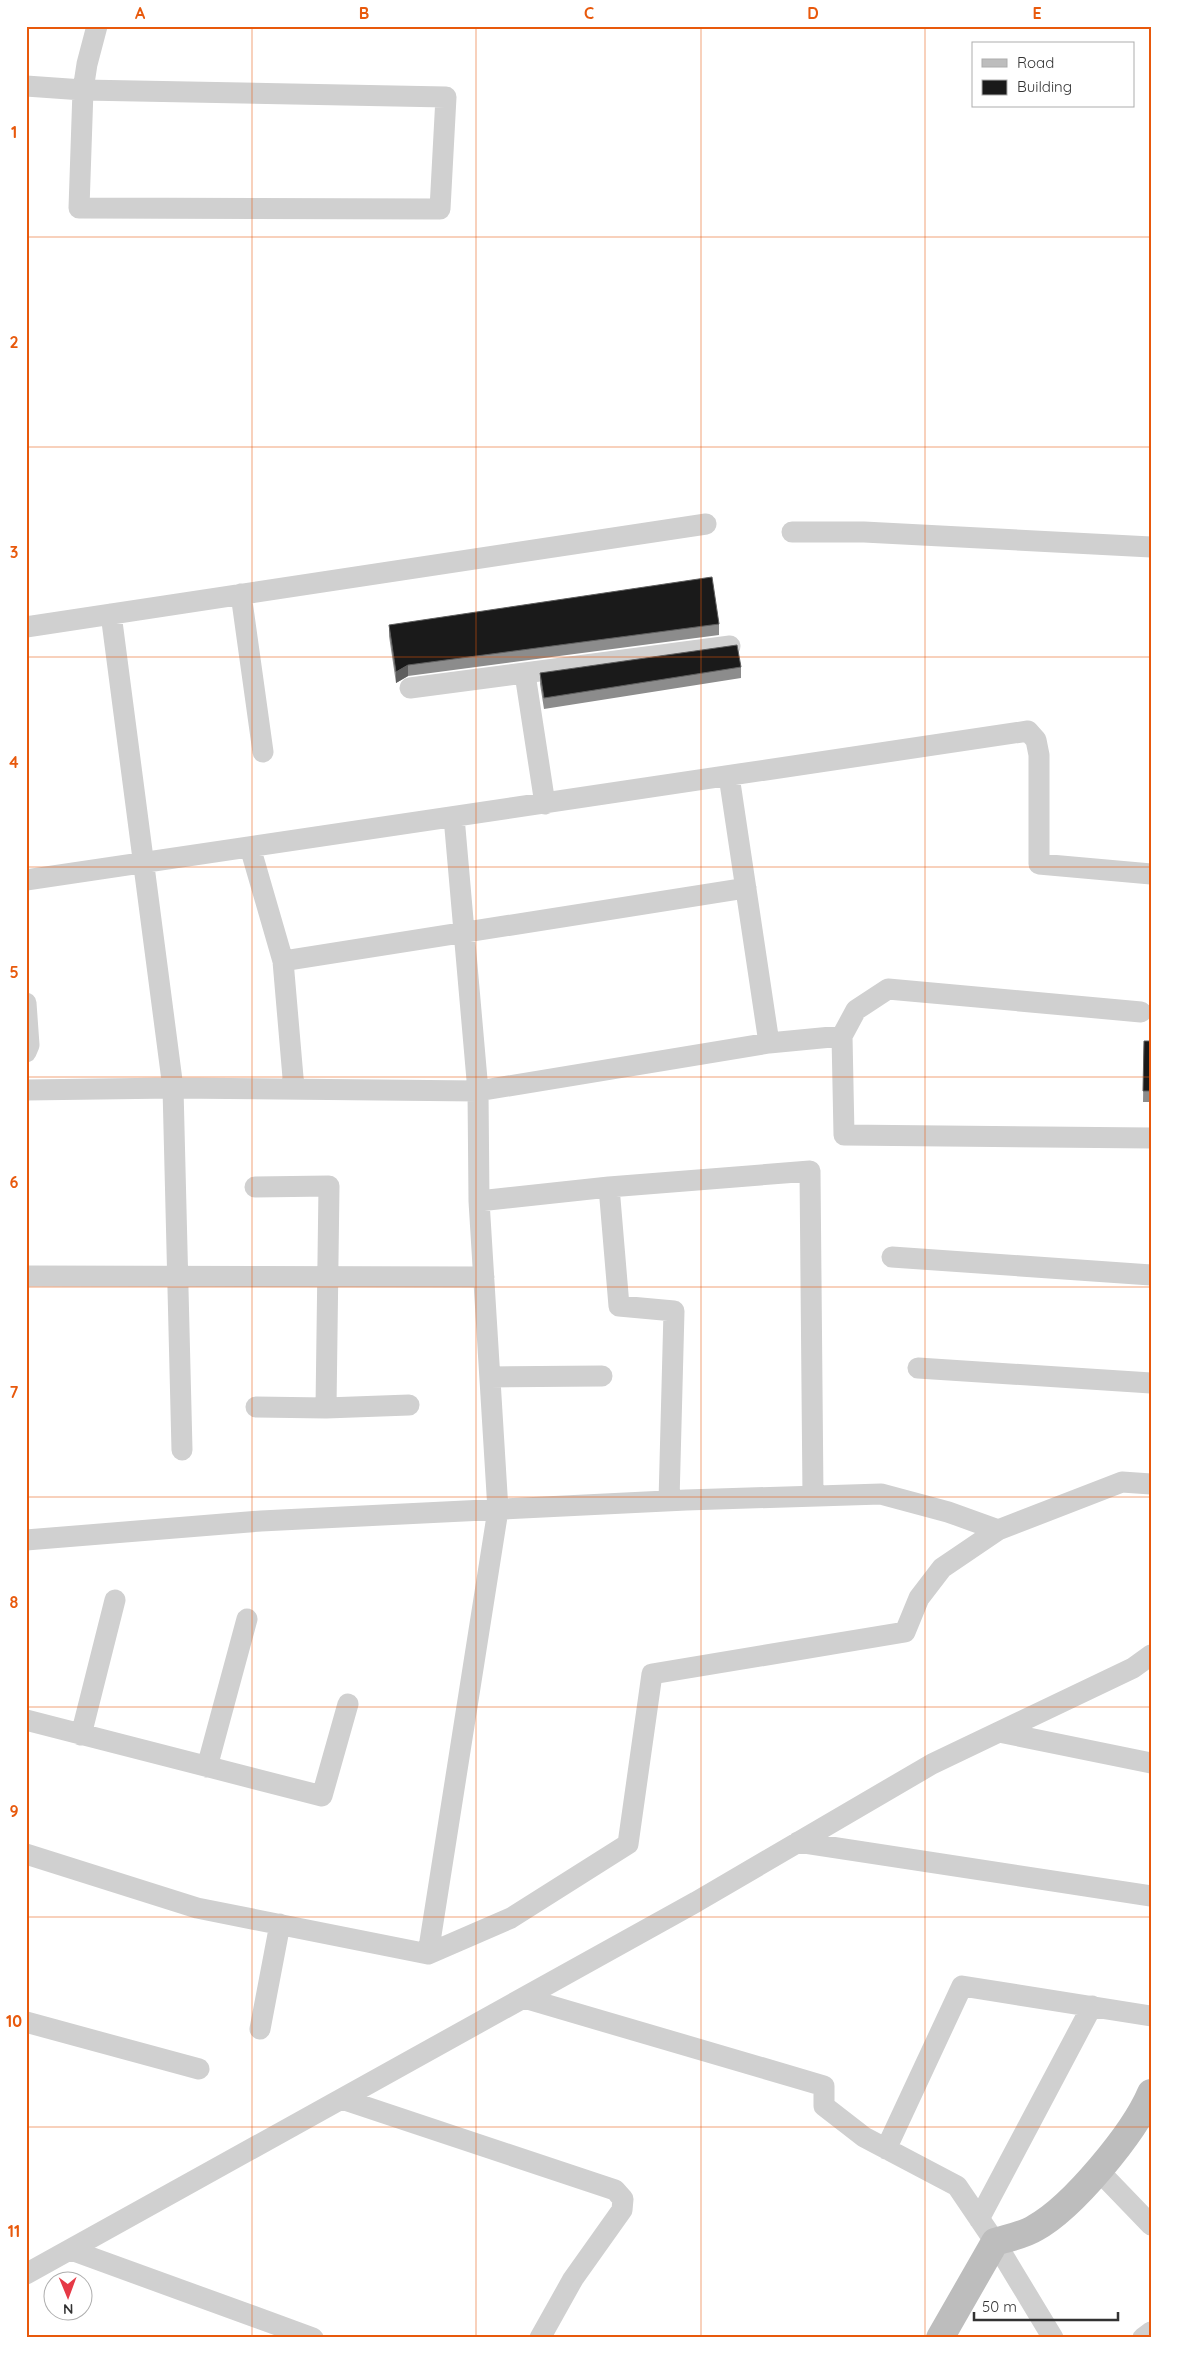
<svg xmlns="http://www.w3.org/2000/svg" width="1177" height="2364" viewBox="0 0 1177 2364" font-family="Quicksand,sans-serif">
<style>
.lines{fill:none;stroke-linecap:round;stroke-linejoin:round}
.street{stroke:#d0d0d0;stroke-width:21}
.secondary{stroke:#bdbdbd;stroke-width:28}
.wall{fill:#8c8c8c}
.shaded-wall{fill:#5f5f5f}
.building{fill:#1a1a1a;stroke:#5f5f5f}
.grid{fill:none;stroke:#e8590c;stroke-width:1;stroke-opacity:0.55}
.neatline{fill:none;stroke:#e8590c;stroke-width:2}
.grid-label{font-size:16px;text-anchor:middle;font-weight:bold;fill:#e8590c}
</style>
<rect width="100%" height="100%" fill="#fff"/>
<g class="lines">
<path class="street" d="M26 86 83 90 87 64 97 26
M83 90 446 97 440 209 79 208Z
M792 532H864L1151 547
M241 594 263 752
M111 614 173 1088 182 1450
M26 627 706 524
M525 674 545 804
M410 688 730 646
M729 776 769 1043
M454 817 478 1091 479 1201 609 1187 810 1171 813 1496
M250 847 283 961 746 888
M26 880 1028 731 1036 740 1039 755V864L1151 874
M283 961 294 1089
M26 1003 29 1045 26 1052
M842 1036 856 1010 888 989 1141 1012
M26 1090 173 1088 478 1091 769 1043 842 1036 844 1135 1151 1138
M255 1187 329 1186 326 1408
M609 1187 619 1306 674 1311 669 1501
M892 1257 1151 1275
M26 1276 484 1277
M918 1368 1151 1383
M490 1377 602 1376
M256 1407 326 1408 409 1405
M26 1540 261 1521 686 1500 881 1494 948 1512 998 1530 1122 1482 1151 1484
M26 1720 322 1796 348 1704
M999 1732 1151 1763
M81 1735 115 1600
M207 1767 247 1619
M798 1842 1151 1896
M26 1854 197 1908 428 1954 498 1510 479 1201
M428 1954 511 1918 628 1844 652 1674 905 1632 919 1598 942 1568 998 1530
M524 1998 824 2086V2106L864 2137 957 2186 995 2242 1053 2338
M26 2022 199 2069
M260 2029 280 1924
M342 2099 615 2190 623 2199 622 2210 573 2279 540 2338
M886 2149 962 1986 1151 2016
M1098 2170 1151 2225
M979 2219 1092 2006
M71 2250 313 2338
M26 2274 696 1902 932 1764 1133 1668 1151 1655
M1143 2338 1151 2332"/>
<path class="secondary" d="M940 2338 995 2242C1008 2238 1024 2235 1035 2228 1073 2207 1134 2133 1151 2093"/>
</g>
<path class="wall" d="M719 624V635L408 676 396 683 389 636V625Z
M741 667V678L544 709 540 684V673Z
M1144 1041H1151V1102H1143Z"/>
<path class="shaded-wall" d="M408 665V676L396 683V672Z"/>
<path class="building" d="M712 577 719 624 408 665 396 672 389 625Z
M737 645 741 667 544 698 540 673Z
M1144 1041H1151V1091H1143Z"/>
<path class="grid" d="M252 26V2338M476 26V2338M701 26V2338M925 26V2338M26 237H1151M26 447H1151M26 657H1151M26 867H1151M26 1077H1151M26 1287H1151M26 1497H1151M26 1707H1151M26 1917H1151M26 2127H1151"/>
<rect width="1177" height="2364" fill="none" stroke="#ffffff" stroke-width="55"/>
<rect x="972" y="42" width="162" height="65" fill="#ffffff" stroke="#adadad"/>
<rect x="982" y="59" width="25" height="8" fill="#bdbdbd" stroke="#adadad"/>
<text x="1017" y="68" font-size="15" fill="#333333">Road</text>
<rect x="982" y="80" width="25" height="15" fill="#1a1a1a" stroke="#adadad"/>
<text x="1017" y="92" font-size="15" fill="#333333">Building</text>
<g transform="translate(68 2296) rotate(179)"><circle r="24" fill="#ffffff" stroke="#adadad"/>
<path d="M0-4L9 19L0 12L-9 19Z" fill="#e63946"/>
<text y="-8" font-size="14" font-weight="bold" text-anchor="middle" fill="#333333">N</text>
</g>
<path d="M974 2312v8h144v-8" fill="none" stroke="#333333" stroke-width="2.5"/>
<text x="982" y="2312" font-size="15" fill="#333333" stroke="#ffffff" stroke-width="4" paint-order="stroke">50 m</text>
<rect x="28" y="28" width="1122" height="2308" class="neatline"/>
<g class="grid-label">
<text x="140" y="19">A</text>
<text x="364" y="19">B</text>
<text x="589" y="19">C</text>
<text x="813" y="19">D</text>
<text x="1037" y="19">E</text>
<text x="14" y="138">1</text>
<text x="14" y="348">2</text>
<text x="14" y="558">3</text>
<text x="14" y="768">4</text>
<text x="14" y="978">5</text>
<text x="14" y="1188">6</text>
<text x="14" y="1398">7</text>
<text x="14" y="1608">8</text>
<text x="14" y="1817">9</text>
<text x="14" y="2027">10</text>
<text x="14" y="2237">11</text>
</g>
</svg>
